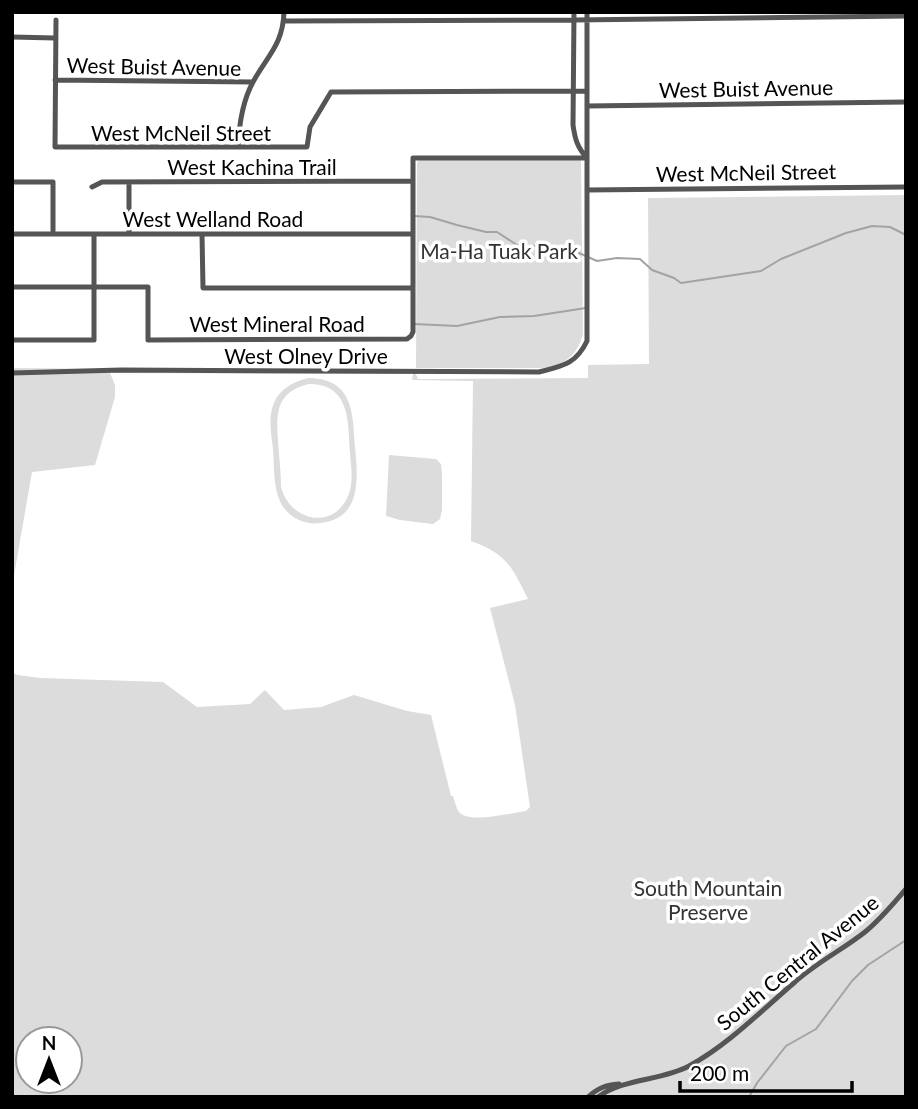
<svg xmlns="http://www.w3.org/2000/svg" width="918" height="1109" viewBox="0 0 918 1109" font-family="Lato,sans-serif">
<style>
.green{fill:#dcdcdc;fill-rule:evenodd}
.lines{fill:none;stroke-linecap:round;stroke-linejoin:round}
.stream{stroke:#a3a3a3;stroke-width:2}
.street{stroke:#555;stroke-width:5}
.labels{text-anchor:middle;dominant-baseline:central;stroke-width:7;stroke-linejoin:round;paint-order:stroke}
.street-label{font-size:21px;fill:#000;stroke:#fff}
.park-label{font-size:21px;fill:#333;stroke:#fff}
</style>
<rect width="100%" height="100%" fill="#fff"/>
<path class="green" d="M421 160H580L581 162 583 334C577 356 564 366 541 368H416L417 165 418 161Z
M906 195V1097H12V672L17 675 41 678 163 682 197 707 250 704 265 690 284 710 321 707 354 695 407 711 431 715 451 796H453C455 801 456 808 459 812 469 824 511 813 526 811L530 807 515 705 490 608 528 599C512 567 507 554 471 541L473 381 412 380 413 374 110 373 115 385V397L95 465 32 472 12 587V368L415 372 418 379 588 378V365L649 364 648 198ZM28 1039H70V1081H28Z
M308 378C353 378 353 413 355 447 358 478 362 519 320 523 312 524 306 523 299 520 271 507 275 475 273 449 271 432 267 413 277 397 285 386 296 381 308 378ZM309 384C351 384 348 423 350 453 351 467 354 483 348 496 333 531 290 521 281 487 281 472 279 456 278 441 276 413 276 392 309 384Z
M389 455 436 459 441 464 442 474V510L440 519 433 524 400 520 386 516Z"/>
<g class="lines">
<path class="stream" d="M414 216 430 217 457 225 486 232H497L517 245 553 247 579 253 597 261 617 258 640 259 652 270 674 278 681 283 761 271 781 259 846 233 872 226 890 227 906 235
M414 324 457 326 500 317 534 316 586 308
M749 1097 757 1083 786 1046 816 1029 852 981 868 965 906 940"/>
<path class="street" d="M574 12 573 125C575 139 577 147 587 158
M56 20 55 147H307L310 127 331 92 587 91
M284 21 574 20 906 16
M12 37 55 38
M55 80 253 82
M587 106 906 102
M238 147C239 125 242 102 253 82 267 56 283 45 284 12
M12 182H53V234
M129 182V234
M92 187 102 182 413 181
M587 190 906 187
M12 234H413
M202 234 203 288H413
M12 287H148V340L407 339 411 336 413 332V158H587
M12 340H94V234
M12 373 121 370 539 372C563 366 576 364 587 341V12
M588 1097C598 1088 606 1085 619 1084
M598 1097C624 1078 661 1081 689 1066 728 1045 762 1010 795 982 816 963 842 950 865 932 880 920 893 904 906 889"/>
</g>
<g class="labels">
<g class="street-label">
<text transform="translate(154 66) rotate(1)">West Buist Avenue</text>
<text transform="translate(746 88) rotate(-1)">West Buist Avenue</text>
<text x="181" y="132">West McNeil Street</text>
<text x="252" y="166">West Kachina Trail</text>
<text transform="translate(746 172) rotate(-1)">West McNeil Street</text>
<text x="213" y="218">West Welland Road</text>
<text x="277" y="323">West Mineral Road</text>
<text x="306" y="355">West Olney Drive</text>
<text transform="translate(797 962) rotate(-39)">South Central Avenue</text>
</g>
<g class="park-label">
<text x="499" y="250">Ma-Ha Tuak Park</text>
<text x="708" y="887">South Mountain<tspan x="708" dy="24">Preserve</tspan></text>
</g>
</g>
<rect width="918" height="1109" fill="none" stroke="#000000" stroke-width="28"/>
<g transform="translate(49 1060)"><circle r="33" fill="#ffffff" stroke="#999999" stroke-width="2"/>
<path d="M0-5L12 26L0 18L-12 26Z" fill="#000000"/>
<text y="-10" font-size="19" font-weight="bold" text-anchor="middle" fill="#000000">N</text>
</g>
<path d="M680 1081v10h172v-10" fill="none" stroke="#000000" stroke-width="3.5"/>
<text x="690" y="1081" font-size="21" fill="#000000" stroke="#ffffff" stroke-width="5" paint-order="stroke">200 m</text>
</svg>
